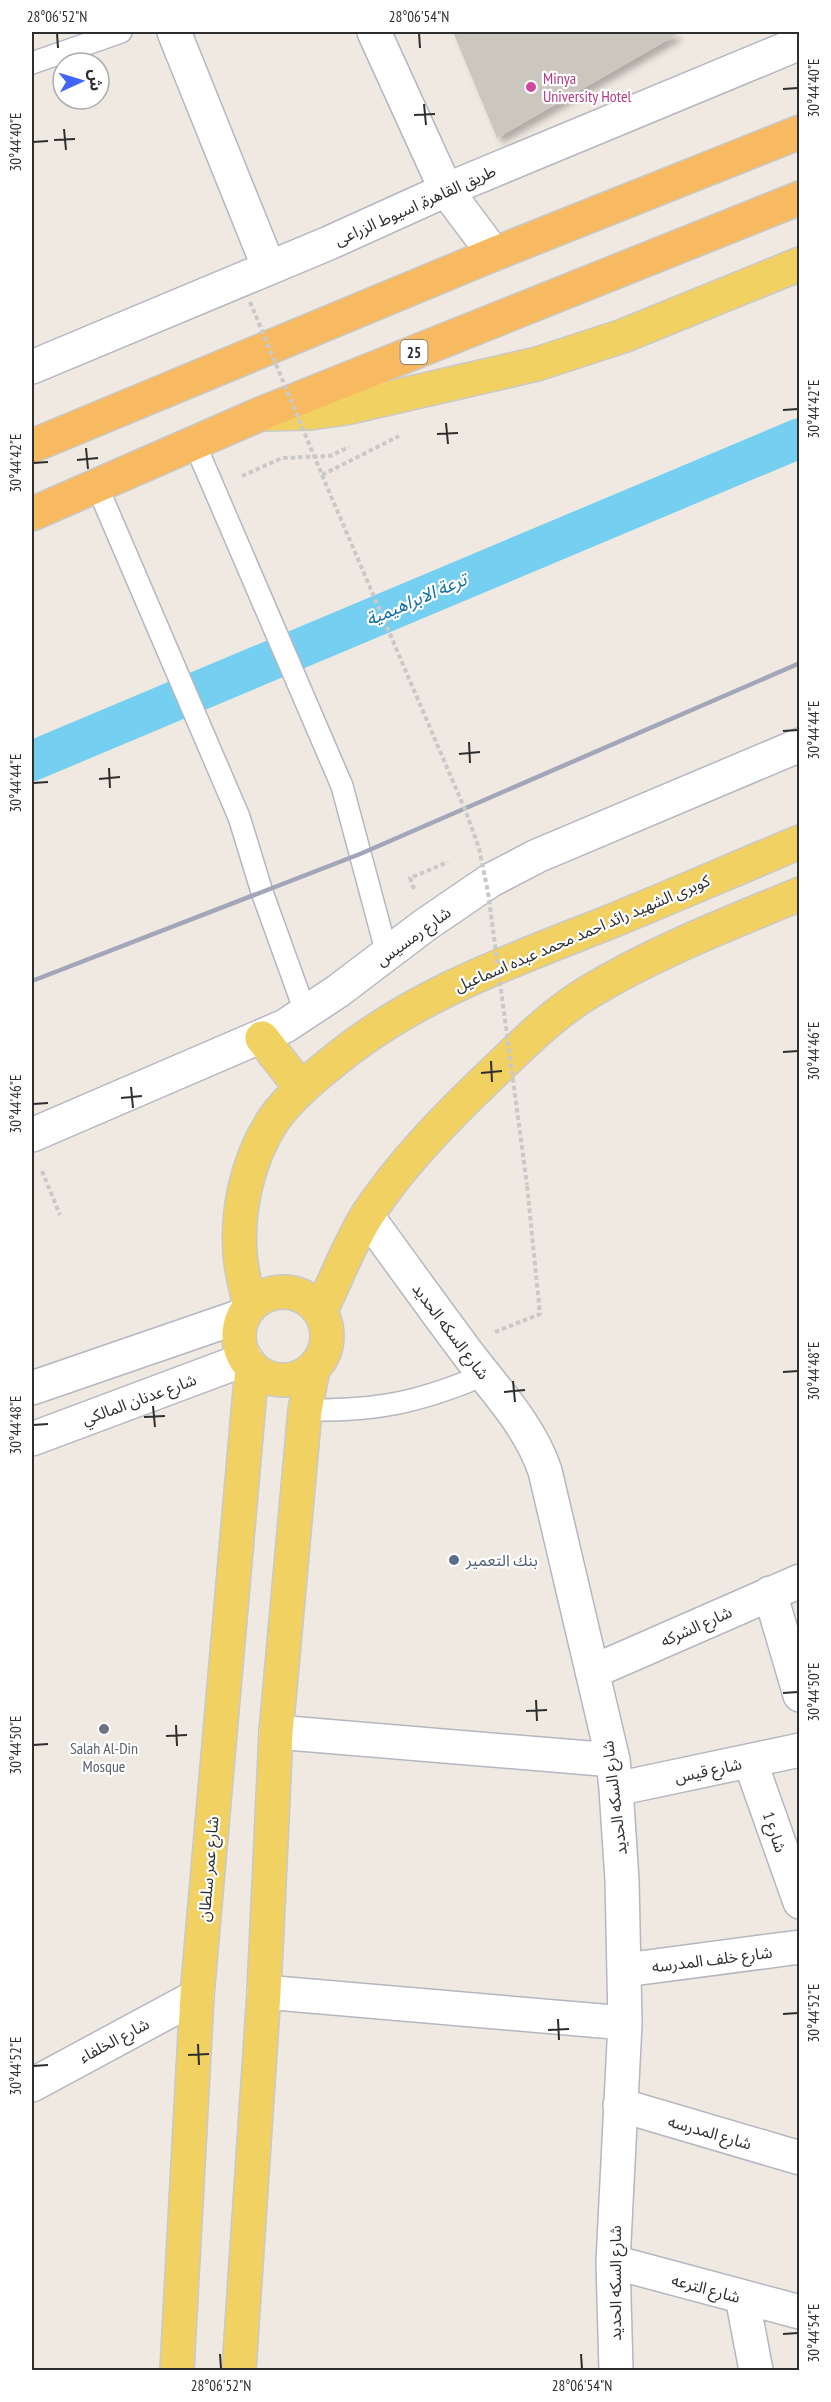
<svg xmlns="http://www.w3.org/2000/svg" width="831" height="2402" viewBox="0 0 831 2402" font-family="'PT Sans Narrow','Noto Sans Arabic',sans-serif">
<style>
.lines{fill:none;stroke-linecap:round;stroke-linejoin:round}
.canal{stroke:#75cff0;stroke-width:40}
.building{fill:#cbc7bf;filter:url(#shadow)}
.service-casing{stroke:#b4b7c1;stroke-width:24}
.minor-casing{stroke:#b4b7c1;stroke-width:36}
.secondary-casing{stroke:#b4b7c1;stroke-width:36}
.primary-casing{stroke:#c9c9c9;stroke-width:36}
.trunk-casing{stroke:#c9c9c9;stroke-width:36}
.path{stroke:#c9c9c9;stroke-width:4;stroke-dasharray:4.5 3;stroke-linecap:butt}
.service{stroke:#fff;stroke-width:21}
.minor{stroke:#fff;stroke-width:33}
.secondary{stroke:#fff;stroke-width:33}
.primary{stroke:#f2d163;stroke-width:33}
.trunk{stroke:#f8ba60;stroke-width:33}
.rail{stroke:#a3a6b8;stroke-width:4.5}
.path-bridge{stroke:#c9c9c9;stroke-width:4;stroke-dasharray:4.5 3;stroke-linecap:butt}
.ticks{fill:none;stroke:#2e2e2e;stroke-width:2}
.hotel-dot{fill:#d1479c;stroke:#fff;stroke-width:2}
.service-dot{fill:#5c6f8a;stroke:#fff;stroke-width:2}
.worship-dot{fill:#6b7280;stroke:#fff;stroke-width:2}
.labels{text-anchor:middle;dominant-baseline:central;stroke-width:4.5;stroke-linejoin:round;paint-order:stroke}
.shield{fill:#fff;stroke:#6d6d6d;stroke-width:1.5}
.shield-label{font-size:15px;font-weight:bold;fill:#2e2e2e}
.hotel-label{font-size:16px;fill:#b23c85;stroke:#fff;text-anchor:start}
.street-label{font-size:16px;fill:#2e2e2e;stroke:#fff}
.service-label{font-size:16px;fill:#4e5e75;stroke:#fff;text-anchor:start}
.worship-label{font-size:16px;fill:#5b616d;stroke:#fff}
.water-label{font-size:18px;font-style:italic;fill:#0d6fa3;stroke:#fff}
.neatline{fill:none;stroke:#2e2e2e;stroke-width:2}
.ticks-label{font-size:15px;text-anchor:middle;fill:#2e2e2e}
</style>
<defs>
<filter id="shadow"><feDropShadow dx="5.5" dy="5.5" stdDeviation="3" flood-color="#0004"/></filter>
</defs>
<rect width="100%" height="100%" fill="#efe9e1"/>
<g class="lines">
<path class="canal" d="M32 761 800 438"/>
</g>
<path class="building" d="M453 32H675L676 35 497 138Z"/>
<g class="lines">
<defs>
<path id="service" d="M32 63 121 32
M194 442 342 786 387 954
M97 486 239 817 262 892 306 1014
M305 1410C377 1411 417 1403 484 1375"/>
<path id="minor" d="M174 32 269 268
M374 32 446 190 494 254
M32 367 329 243 446 190 800 43
M367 1216C399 1260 430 1303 462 1346 491 1386 529 1423 545 1471L613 1760 616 1789 622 1880 625 2023 613 2262 616 2370
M770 1593 800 1695
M592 1672 800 1581
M276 1732 613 1760
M750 1761 800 1902
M616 1789 800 1750
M625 1970 800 1947
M264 1992 625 2023
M32 2085 197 1996
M620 2105 800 2158
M613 2262 800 2312
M742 2297 756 2370"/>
<path id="secondary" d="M32 1135 285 1026 338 991 425 925 491 880 537 856 800 745
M32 1388 244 1315
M32 1439 246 1359"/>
<path id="primary" d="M262 414 310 413 346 408 537 364 623 336 800 264
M262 1038 301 1088
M239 1336a44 44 0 1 1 88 0a44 44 0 1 1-88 0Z
M250 1307C247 1292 243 1277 241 1263 235 1215 247 1159 274 1119 289 1098 309 1081 329 1065 411 996 508 962 607 923 671 897 735 869 800 842
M320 1312C336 1280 349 1244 368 1214 403 1161 449 1115 495 1071 524 1043 554 1013 589 992 655 952 728 924 800 894
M177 2370 197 1996 252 1367
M239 2370 264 1992 276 1732 305 1410 313 1369"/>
<path id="trunk" d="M32 446 494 254 800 132
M32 514 258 415 800 198"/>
</defs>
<use href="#service" class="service-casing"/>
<use href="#minor" class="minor-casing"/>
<use href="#secondary" class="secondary-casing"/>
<use href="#primary" class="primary-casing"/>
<use href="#trunk" class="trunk-casing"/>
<path class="path" d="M322 475 399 436
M242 476 282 458 330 456 349 447
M414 889 410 878 448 862
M42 1171 60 1215
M495 1332 540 1314 527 1185"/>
<use href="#service" class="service"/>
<use href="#minor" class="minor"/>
<use href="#secondary" class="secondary"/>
<use href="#primary" class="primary"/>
<use href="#trunk" class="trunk"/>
<path class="rail" d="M32 981 360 854 800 663"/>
<path class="path-bridge" d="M250 302 322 475 466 812 479 848 488 892 527 1185"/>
</g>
<path class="ticks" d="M57 33 58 48M419 33 420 48M783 89 798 88M424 104 426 125M414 115 435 114M64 129 66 150M54 140 75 139M33 142 48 141M783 410 798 409M446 423 448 444M437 434 458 433M86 448 88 469M77 460 98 458M33 463 48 462M783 731 798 730M469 742 470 763M459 754 480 752M109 768 110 788M99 779 120 777M33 783 48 782M783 1052 798 1051M491 1061 492 1082M481 1073 502 1071M131 1087 133 1108M121 1098 142 1096M33 1104 48 1103M783 1372 798 1371M513 1381 515 1402M504 1392 525 1390M153 1406 155 1427M144 1417 165 1416M33 1425 48 1424M783 1693 798 1692M536 1700 537 1721M526 1711 547 1710M176 1725 177 1746M166 1736 187 1735M33 1745 48 1744M783 2014 798 2013M558 2019 559 2040M548 2030 569 2029M198 2044 199 2065M188 2055 209 2054M33 2066 48 2065M783 2334 798 2333M220 2354 221 2369M581 2354 582 2369"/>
<circle class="hotel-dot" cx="531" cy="87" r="6"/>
<circle class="service-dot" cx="454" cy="1560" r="6"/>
<circle class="worship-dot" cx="104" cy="1729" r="6"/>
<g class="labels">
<rect class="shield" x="400.5" y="340" width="27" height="24" rx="4.5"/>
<g class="shield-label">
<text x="414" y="352">25</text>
</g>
<g class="hotel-label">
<text x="543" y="78">Minya<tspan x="543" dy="18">University Hotel</tspan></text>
</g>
<g class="street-label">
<text transform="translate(415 205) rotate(-24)">طريق القاهرة, اسيوط الزراعى</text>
<text transform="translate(582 933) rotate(-23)">كوبرى الشهيد رائد احمد محمد عبده اسماعيل</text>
<text transform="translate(413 936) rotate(-36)">شارع رمسيس</text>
<text transform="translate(451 1331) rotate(53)">شارع السكه الحديد</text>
<text transform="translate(139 1399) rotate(-20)">شارع عدنان المالكي</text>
<text transform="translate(696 1626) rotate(-24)">شارع الشركه</text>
<text transform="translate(708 1770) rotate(-12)">شارع قيس</text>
<text transform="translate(614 1798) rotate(-97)">شارع السكه الحديد</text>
<text transform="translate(775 1832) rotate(71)">شارع 1</text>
<text transform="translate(208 1869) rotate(-85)">شارع عمر سلطان</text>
<text transform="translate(712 1959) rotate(-7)">شارع خلف المدرسه</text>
<text transform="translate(114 2040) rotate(-28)">شارع الخلفاء</text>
<text transform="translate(710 2132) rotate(16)">شارع المدرسه</text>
<text transform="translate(615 2283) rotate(-90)">شارع السكه الحديد</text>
<text transform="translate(706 2288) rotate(15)">شارع الترعه</text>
</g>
<g class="service-label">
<text x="466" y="1560">بنك التعمير</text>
</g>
<g class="worship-label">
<text x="104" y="1748">Salah Al-Din<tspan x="104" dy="18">Mosque</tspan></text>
</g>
<g class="water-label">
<text transform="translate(416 599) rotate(-23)">ترعة الابراهيمية</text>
</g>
</g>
<rect width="831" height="2402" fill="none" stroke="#ffffff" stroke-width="66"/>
<g transform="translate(81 81) rotate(86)"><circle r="28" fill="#ffffff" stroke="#ababab" stroke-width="1.5"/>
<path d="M0-4.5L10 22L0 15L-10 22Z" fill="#4264fb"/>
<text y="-9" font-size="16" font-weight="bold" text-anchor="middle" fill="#2e2e2e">ش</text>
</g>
<rect x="33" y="33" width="765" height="2336" class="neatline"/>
<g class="ticks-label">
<text x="57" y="22">28°06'52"N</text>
<text x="419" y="22">28°06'54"N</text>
<text transform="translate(814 88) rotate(-90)" y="5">30°44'40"E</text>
<text transform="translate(16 142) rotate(-90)" y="5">30°44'40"E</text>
<text transform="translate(814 409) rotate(-90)" y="5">30°44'42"E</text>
<text transform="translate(16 463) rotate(-90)" y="5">30°44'42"E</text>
<text transform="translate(814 730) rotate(-90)" y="5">30°44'44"E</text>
<text transform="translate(16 783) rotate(-90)" y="5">30°44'44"E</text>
<text transform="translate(814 1051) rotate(-90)" y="5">30°44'46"E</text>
<text transform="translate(16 1104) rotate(-90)" y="5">30°44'46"E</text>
<text transform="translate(814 1371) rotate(-90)" y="5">30°44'48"E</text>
<text transform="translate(16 1425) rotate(-90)" y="5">30°44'48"E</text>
<text transform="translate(814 1692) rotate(-90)" y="5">30°44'50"E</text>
<text transform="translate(16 1745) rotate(-90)" y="5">30°44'50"E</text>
<text transform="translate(814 2013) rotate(-90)" y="5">30°44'52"E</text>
<text transform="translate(16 2066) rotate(-90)" y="5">30°44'52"E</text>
<text transform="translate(814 2333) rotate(-90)" y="5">30°44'54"E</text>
<text x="221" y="2391">28°06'52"N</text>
<text x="582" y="2391">28°06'54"N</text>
</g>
</svg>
